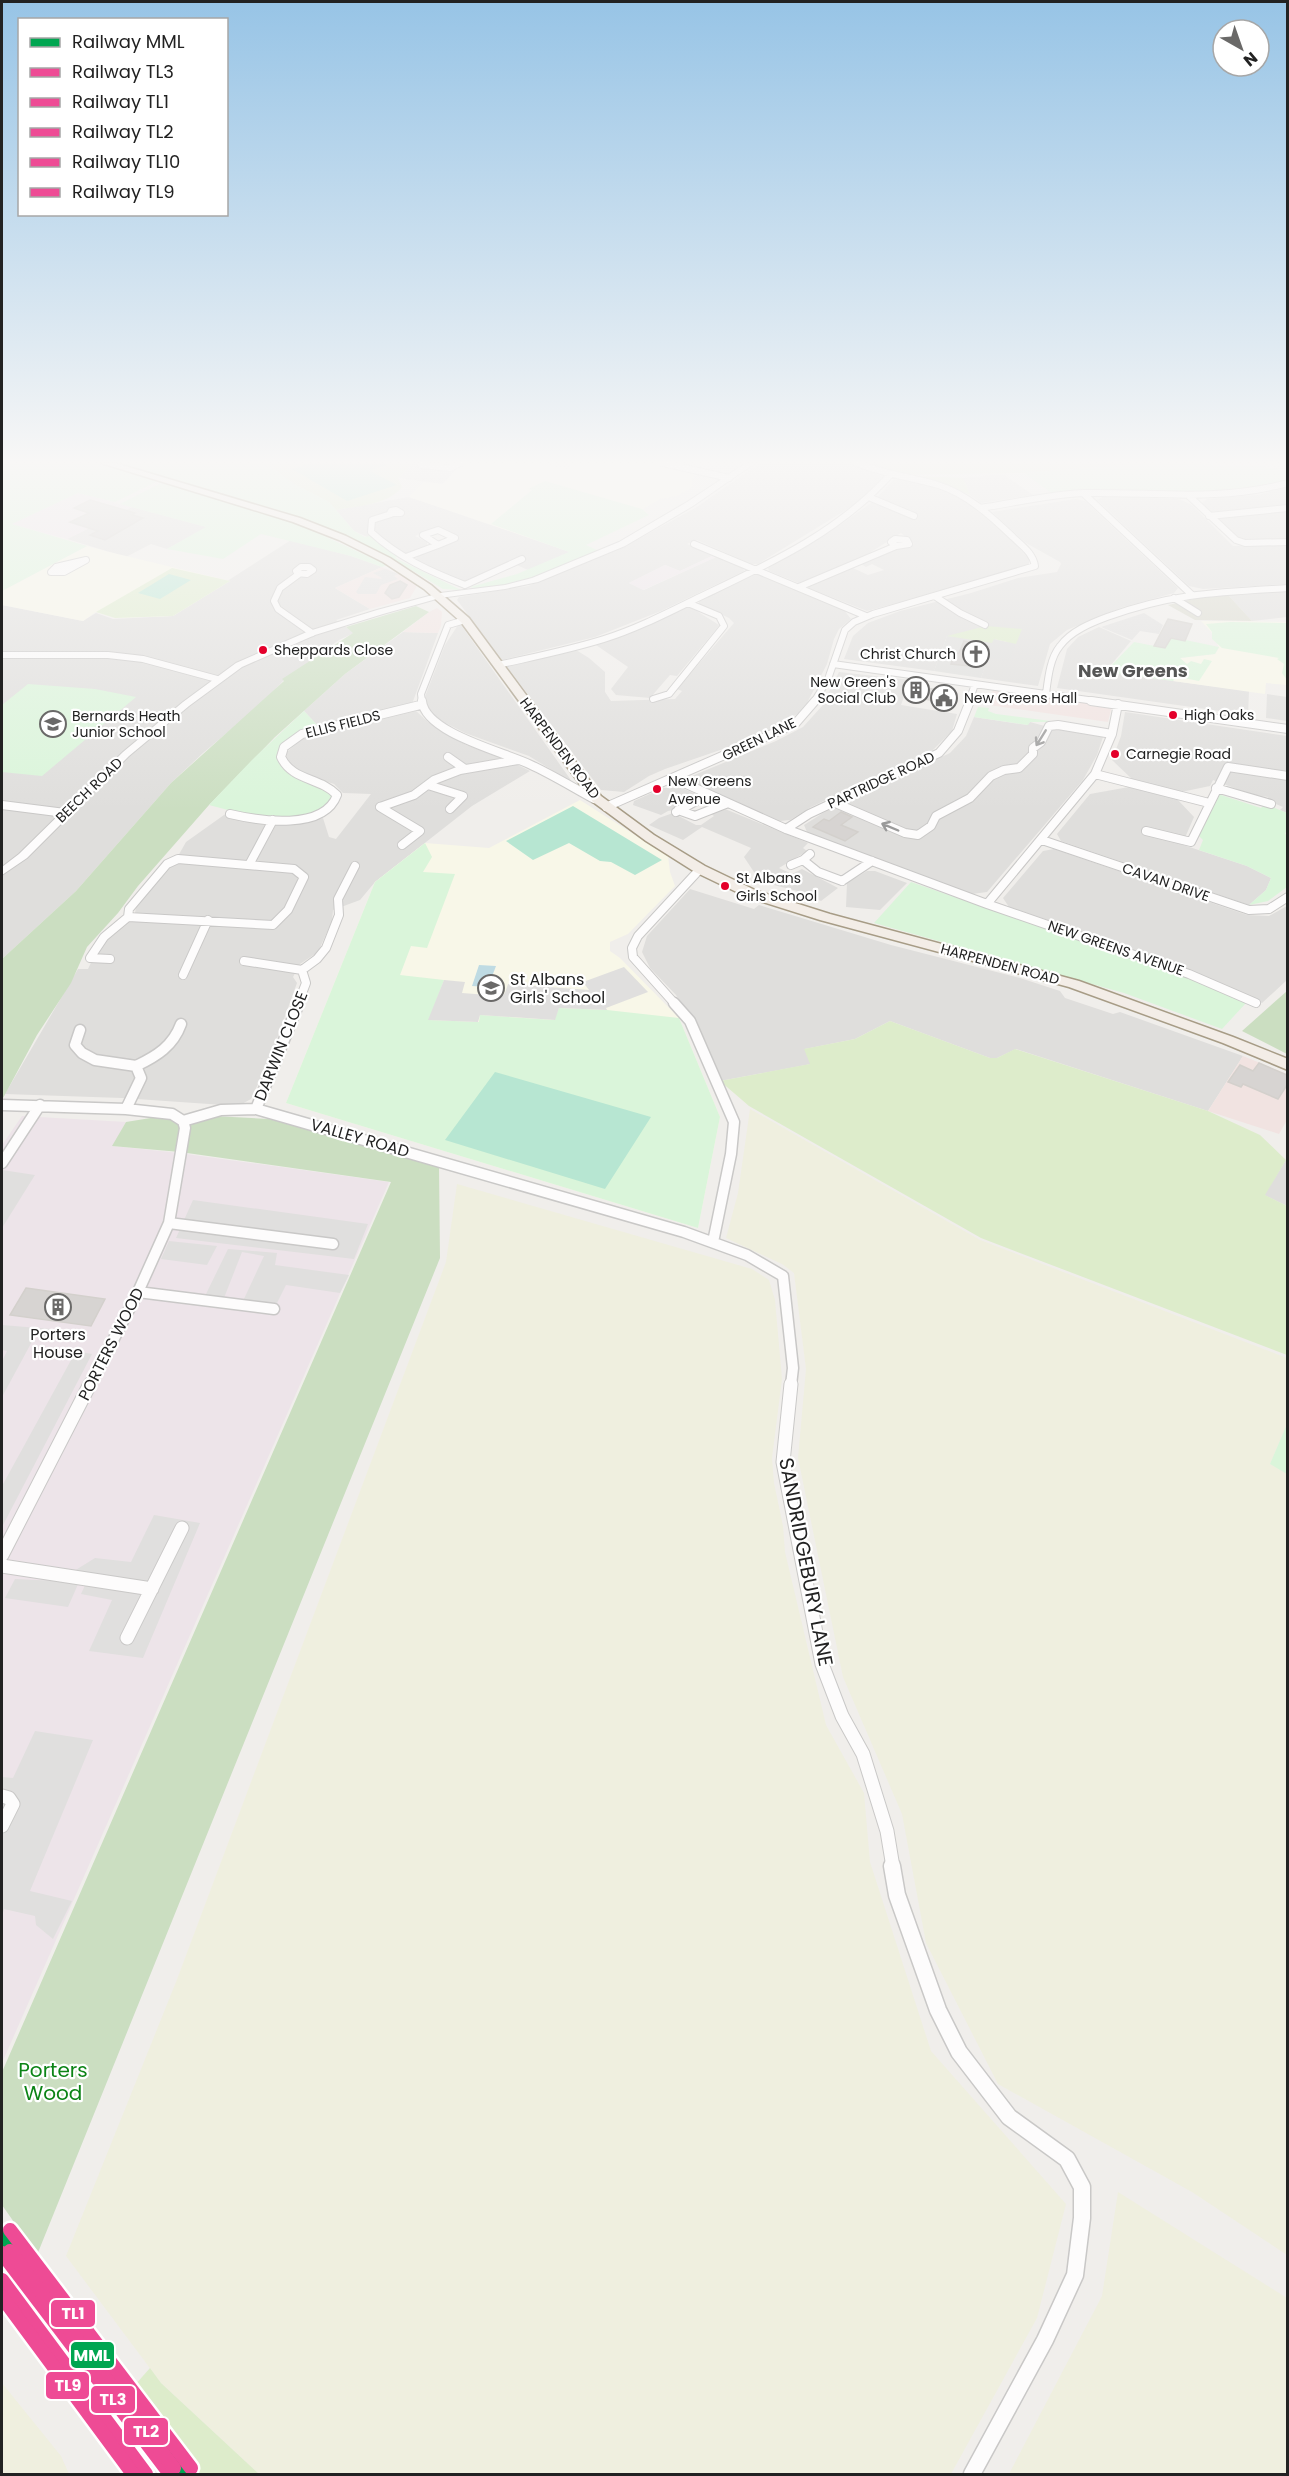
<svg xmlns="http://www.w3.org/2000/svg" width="1289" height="2476" viewBox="0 0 1289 2476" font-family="Poppins,sans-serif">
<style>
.residential{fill:#dfdedc}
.commercial{fill:#f1e3e1}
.industrial{fill:#ede4e9}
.education{fill:#f8f7e8}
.religious{fill:#dededc}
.construction{fill:#d9d9cd}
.farmland{fill:#efefdf}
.grass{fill:#ddeccb}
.forest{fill:#cbdec1}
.park{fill:#daf5da}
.pitch{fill:#b7e6d2}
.parking{fill:#e0dfde}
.water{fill:#bfdbe3}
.building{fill:#d7d4d2;stroke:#d3d0cc;stroke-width:1.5}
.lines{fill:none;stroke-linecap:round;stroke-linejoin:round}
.minor-far4-casing{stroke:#c9c8c7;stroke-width:8}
.minor-far3-casing{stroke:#c9c8c7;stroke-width:10}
.minor-far2-casing{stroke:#c9c8c7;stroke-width:13}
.minor-far1-casing{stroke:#c9c8c7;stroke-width:15}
.minor-casing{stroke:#c9c8c7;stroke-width:19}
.tertiary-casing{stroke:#c9c8c7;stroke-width:2}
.primary-casing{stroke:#a79c86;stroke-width:3}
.minor-far4{stroke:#fdfcfc;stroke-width:6}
.minor-far3{stroke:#fdfcfc;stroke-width:8}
.minor-far2{stroke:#fdfcfc;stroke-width:10}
.minor-far1{stroke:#fdfcfc;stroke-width:13}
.minor{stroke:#fdfcfc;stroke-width:16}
.tertiary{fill:#fdfcfc;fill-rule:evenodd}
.primary{fill:#f3ede7;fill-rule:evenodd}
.rail-1-casing{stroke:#fff;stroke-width:19}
.rail-2-casing{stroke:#fff;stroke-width:19}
.rail-3-casing{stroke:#fff;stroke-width:19}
.rail-4-casing{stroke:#fff;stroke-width:19}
.rail-5-casing{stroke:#fff;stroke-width:19}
.rail-6-casing{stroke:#fff;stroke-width:19}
.rail-1{stroke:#00a651;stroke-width:14}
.rail-2{stroke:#ee4b95;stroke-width:14}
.rail-3{stroke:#ee4b95;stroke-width:14}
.rail-4{stroke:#ee4b95;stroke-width:14}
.rail-5{stroke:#ee4b95;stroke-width:14}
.rail-6{stroke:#ee4b95;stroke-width:14}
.oneway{stroke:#9a9a9a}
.bus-dot{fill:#e4002b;stroke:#fff;stroke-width:2}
.labels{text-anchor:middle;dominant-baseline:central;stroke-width:4.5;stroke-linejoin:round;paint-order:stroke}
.bus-label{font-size:14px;fill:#222;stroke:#fff;text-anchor:start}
.far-poi-label{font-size:14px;fill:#222;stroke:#fff;text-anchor:end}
.far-street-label{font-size:14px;fill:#222;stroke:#fff}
.poi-label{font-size:16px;fill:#222;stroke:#fff;text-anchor:start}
.street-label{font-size:16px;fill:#222;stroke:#fff}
.far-district-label{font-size:18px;font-weight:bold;fill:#555;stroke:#fff}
.near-street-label{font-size:20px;fill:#222;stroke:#fff}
.near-park-label{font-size:20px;fill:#0c8416;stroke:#fff}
.line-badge{stroke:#fff;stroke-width:2}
.badge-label{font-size:16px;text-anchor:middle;font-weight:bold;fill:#fff}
</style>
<rect width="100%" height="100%" fill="#f0eeeb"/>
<path class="residential" d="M413 463H463L442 484 398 478Z
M760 463H851L882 477 862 499 846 510 758 564H751L697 540 687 544 712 556 680 571 665 565 629 583 644 590 716 557 743 568 744 571 661 611 595 637 502 660 457 600 459 597 528 586 620 549 697 507Z
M1003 474 1033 495 981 503 970 495 963 478Z
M898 479 931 486 964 500 1010 538 1029 559V564L950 589 867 611 806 587 853 568 868 575 884 570 872 564 866 567 861 564 874 557 914 544 901 533 855 562 801 584 769 571 768 568 840 525 874 501 893 480Z
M1287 487V504L1275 507 1220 514 1209 511 1202 503 1207 499 1258 495Z
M1104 496 1179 499 1192 505 1233 546 1287 545V584L1203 589 1189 586 1097 500Z
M409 497 496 525 570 552 528 570 510 562 467 581 457 580 416 559 418 555 460 537 436 527 415 536 427 542V547L410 554 403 553 354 531 336 510Z
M1076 499 1085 501 1178 588 1174 593 1123 607 1067 630 1050 644 1038 686 981 678 988 657 1022 629 947 636 934 671 844 659 853 636 868 623 900 611 971 593 1018 578 1057 572 1061 564 1060 562 1026 543 992 512Z
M132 507 207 527 167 549 151 544 126 557 67 539Z
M1287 510V540L1250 542 1238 539 1218 520 1222 516Z
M291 540 351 556 382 567 335 588 370 609 336 620 354 633 339 640 284 680 260 705 203 753 171 783 76 891 2 959V605L83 621 96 613 113 619 173 616Z
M754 575H760L844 610 851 619 839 629 834 639 827 664 807 703 797 714 761 736 665 769 649 776 624 792 601 790 507 667 576 650 589 658 605 672V692L611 701 675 699 682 691 677 689 734 623 729 618 699 604V601Z
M1287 591V617L1252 621 1228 595Z
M686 608H692L719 625 718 627 677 676 670 675 650 698 616 695 611 689 628 667 596 645 622 636Z
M458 625H461L573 783 529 756 465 733 432 716 424 703 426 694 445 645Z
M1099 627 1131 641 1105 672 1249 691 1248 715 1057 688 1067 649 1078 637Z
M403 632 438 633 412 704 319 727 304 711 345 674Z
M839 672 910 680 901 705 957 714 952 731 933 750 811 807 790 820 780 821 692 783V776L776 741 803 727 822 706Z
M1267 694 1287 697V721L1266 718Z
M415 710 428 722 466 745 504 758 530 771 472 806 375 882 360 900 333 910 332 921 318 952 300 964 293 977 297 983 270 1058 251 1099 238 1106 122 1098 5 1094 78 969H88L97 950 135 913 136 907 142 899 173 865 186 842 231 810 243 814 301 823 323 818 329 837 336 839 371 794 343 793 334 784 304 774 289 764 286 759 287 752 304 737Z
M1125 712 1287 736V813L1280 810 1283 807 1269 801 1268 797 1250 794 1213 780 1210 786 1181 792 1133 780 1112 760 1121 736Z
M974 717 1027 725 1030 722 1052 728 1103 737 1097 755 1083 780 987 892 972 894 807 832 804 825 823 813 950 753 966 736Z
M1129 787 1177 799 1194 817 1184 840 1156 836 1247 866 1271 878 1266 890 1249 905 1061 841 1057 834 1090 794Z
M663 788H682L700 796 684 808 668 811 661 815 633 805 634 801Z
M725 809 808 843 803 848 807 851 779 868 792 874 802 869 838 888 821 901 801 892 774 885 758 878 744 857 751 848 702 827 683 840 649 825 659 818 673 813 696 825H701L714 816 710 813Z
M1054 849 1247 915 1269 916 1287 906V980L1262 1003 1092 935 1009 907 1003 898 1043 851Z
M867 871H875L907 883 880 910 846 907 847 883Z
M690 889 754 909 759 905 891 945 1020 978 1060 991 1065 998 1113 1014 1120 1012 1243 1056 1208 1111 1016 1049 997 1058H990L890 1021 855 1039 805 1049 811 1064 720 1081 692 1019 676 995 650 968 642 952 647 936Z
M1286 1160 1287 1161V1206L1264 1195Z"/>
<path class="commercial" d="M382 567 406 577 417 586 410 598 370 609 335 588Z
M437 608 442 612 441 626 438 633 403 632 429 612Z
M993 689 1112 706 1108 722 989 705Z
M1243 1056 1287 1074V1120L1279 1134 1208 1111Z"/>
<path class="industrial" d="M78 493 132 507 67 539 11 524Z
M712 556 716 557 643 590 629 583 665 565 680 571Z
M22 1116 126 1122 113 1146 179 1153 389 1182 2 2063V1145Z"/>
<path class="education" d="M463 463H538L566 469 565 470 575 463H653L694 473 691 488 677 496 660 499 643 509 649 515 570 552 409 497 424 482 443 484Z
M87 546 105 551 230 581 173 616 115 618 96 612 83 621 2 605V591Z
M1201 621 1287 622V685L1266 683 1265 694 1173 681 1186 664 1180 658 1215 654 1219 648 1214 635Z
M580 800 668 856 670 872 675 886 628 934 610 942V951L620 958 679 1018 720 1117 698 1228 286 1103 375 882 425 843 489 848Z"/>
<path class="religious" d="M947 636 994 639 1016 644 1009 660 988 658 981 678 934 671Z"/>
<path class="construction" d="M1228 595 1252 621 1195 620 1168 605 1207 596Z"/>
<path class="farmland" d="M750 1109 980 1240 1287 1358V1424L1270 1464 1288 1474 1287 2255 1192 2192 998 2084 926 1943 902 1814 843 1677 798 1458 806 1369 794 1273 782 1264 726 1238 738 1193Z
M457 1184 752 1269 769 1280 775 1300 782 1379 772 1458 774 1483 783 1526 785 1552 826 1725 864 1793 870 1862 931 2051 1066 2204 1037 2318 951 2474H259L161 2383 66 2256 176 1982 446 1262Z
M1118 2192 1287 2298V2474H1009L1102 2296Z
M2 2383 61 2456 69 2474H2Z"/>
<path class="grass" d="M265 463H413L398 478 402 487C388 505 357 506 336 510L329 502 294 484Z
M864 463H1151L1024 473 893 475Z
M915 476 963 478 970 495 937 481Z
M172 568 230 581 173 616 115 618 96 612Z
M986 626 1022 629 1016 644 994 639 992 643 947 636Z
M890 1021 990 1058H997L1015 1049 1208 1111 1260 1135 1286 1160 1265 1195 1287 1206V1355L981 1238 749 1106 720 1081 810 1064 804 1049 855 1039Z
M150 2368 161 2383 259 2474H188L127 2394Z"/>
<path class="forest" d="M416 606 429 612 345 674 275 737 209 805 138 886 118 913 87 947 71 983 37 1035 2 1100V959L76 891 171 783 284 681 282 679 353 633 346 627Z
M1287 991V1054L1242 1031Z
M175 1114 269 1119 439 1167 440 1258 37 2255 2 2205V2072L391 1182 180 1152 112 1146 126 1122Z"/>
<path class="park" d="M2 463H99L154 479 156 482 115 502 78 493 12 524 87 546 2 591Z
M113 463H265L294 484 329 502 354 531 365 537 373 535 400 555 395 558 461 590 443 589 413 571 339 535 275 509Z
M1151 463 1259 466 1287 471 1288 482 1240 492 1054 495 1024 473Z
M545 481 642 509 649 515 586 545 599 551C566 565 506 596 470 587L517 574 569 552 491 524 532 490 528 489Z
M170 483 287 519 387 565 382 567 351 556 261 534 223 559 167 549 206 527 120 504 159 484Z
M1230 622 1287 623V680L1282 673 1284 664 1277 659 1279 658 1222 648 1212 639V632L1206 624Z
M1171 637 1219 647 1215 654 1180 658 1187 664 1191 661 1201 664 1204 659 1212 661 1199 681 1178 677 1184 667 1173 681 1105 672 1134 642 1165 648Z
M28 684 95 689 136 697 42 776 2 772V705Z
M978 707 989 708 988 711 996 714 1058 722H1030L1028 725 974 717Z
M304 711 319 727C295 733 255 751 292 776 308 786 317 781 334 796L324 810 290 818 243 814 209 805 252 760Z
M1218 794 1261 808 1265 804 1287 813V829L1285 834 1287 835V887L1268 901 1249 905 1266 890 1271 878 1247 866 1199 850 1203 840 1197 834Z
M425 843 432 857 423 872 455 874 427 948 411 946 400 975 444 980 429 1020 479 1022 480 1015 554 1020 559 1008 607 1010 679 1018 720 1117 698 1228 286 1103 375 882Z
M911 882 1186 977 1246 1003 1222 1029 1124 993 874 923Z
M1287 1424V1474L1270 1464Z"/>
<path class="pitch" d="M311 463H387L389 464 370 471 397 485 347 501 292 469Z
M169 574 191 580 160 599 138 593Z
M573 806 662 860 635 875 611 862 600 861 569 843 533 860 506 841Z
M495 1072 651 1117 605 1189 445 1140Z"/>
<path class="parking" d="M385 569 398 574 394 576 398 579 381 585 376 594H358L356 592 365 577 381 579 382 578 373 573Z
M1144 613 1163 625 1159 634 1140 631 1132 640 1101 627Z
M624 967 648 992 606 1008 607 1010 559 1008 555 1020 480 1015 478 1022 428 1020 444 980 465 982 462 993 501 996 505 993 508 984 589 990 583 982Z
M2 1170 35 1175 2 1228Z
M193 1200 368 1224 354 1259 176 1238Z
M169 1241 217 1246 207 1265 161 1259Z
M228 1249 277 1253 275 1265 349 1275 340 1293 286 1285 277 1303 243 1301 264 1256 242 1252 224 1298 206 1294Z
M2 1325 50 1329 83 1334 80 1339 35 1336 2 1397V1361L7 1351 2 1350Z
M76 1351 92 1354 2 1527V1486Z
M154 1515 200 1523 143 1658 89 1651 112 1600 81 1594 86 1583 79 1582 68 1607 5 1598 15 1579 58 1581 95 1558 131 1562Z
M35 1731 93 1740 30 1891 72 1901 53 1939 36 1925 35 1916 4 1909 2 1916V1777L13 1778Z"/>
<path class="water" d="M479 965 496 966 488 987 472 986Z"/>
<path class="building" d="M90 500 135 513 132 515 143 518 105 540 90 535 98 531 70 522 89 513 74 508Z
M400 581 407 585 399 597 392 599 385 593 390 585Z
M1168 619 1192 624 1185 641 1171 638 1165 648 1154 646Z
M964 641 989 647 985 656 972 660 969 666 951 664 954 655 959 653Z
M908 685 939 690 953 692 948 703 905 696Z
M841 812 852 817 841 825 858 832 845 841 813 827 824 819 829 821Z
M1259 1063 1287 1075V1085L1278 1099 1243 1084 1241 1087 1228 1082 1240 1065 1253 1071Z
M26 1288 105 1299 91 1326 10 1315Z"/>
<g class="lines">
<defs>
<path id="minor-far4" d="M663 463 729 478
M421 465 450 468 460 463
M1083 493 1191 594
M1189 496 1236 540 1245 543 1288 542
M871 498 914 516
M980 508C1014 503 1051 494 1085 493 1156 492 1218 502 1288 483
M396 510 401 513H390L391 511Z
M391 514 372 520 371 532C398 557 431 572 465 585
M1209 516 1288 508
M438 530 455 538 438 545 423 535Z
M895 539 907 540 909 544 896 546 891 542Z
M694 544 866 616
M406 557 438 545
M86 560 64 572H51L56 567Z
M301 567H309L313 570 307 574 297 573 296 571Z
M299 574 280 588 274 601 278 609 312 633
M465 585 522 559
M799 587 896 546
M936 597 960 613 985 625
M1174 598 1198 613
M2 655H108L143 659 217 679
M833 664 1102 702
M498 665C533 657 569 650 604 639 639 628 671 611 704 595 771 563 839 532 890 475
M1046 694C1048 678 1050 658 1060 646 1071 631 1091 623 1107 617 1172 593 1220 592 1288 588
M653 699 669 694 724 626 719 616 688 603
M422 702 421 694 448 625 465 620
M814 702 828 679 845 630 854 622 873 614 1035 566C1033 553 1022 546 1013 537 991 516 967 494 938 485 911 477 883 474 857 463
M969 702 975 684"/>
<path id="minor-far3" d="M422 701C425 733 504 752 529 764 551 774 572 787 594 799
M1091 701 1288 729
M448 757 465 769
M1095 774 1209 803
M673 778 786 829 987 904 1189 974 1256 1003
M428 785 463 796 450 809
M1216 788 1271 804
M833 802 905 833 918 835 931 826 936 816 970 798 991 776 1004 770 1019 768 1033 754V748L1041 742 1049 726 1058 725 1112 734
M2 805 65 813
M380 807 414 795 434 780 460 770 518 760
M380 807 420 831 402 845
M606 807 795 724 815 701
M678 810 695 816 728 803
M676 812 698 800
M230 814C260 821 324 831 337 795 320 777 292 781 281 757L284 747 302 734 420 705
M786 829 809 814 939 753 958 731 970 701
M1146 831 1191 842 1228 767 1288 776
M1042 840 1249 910 1269 909 1288 897
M810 854 803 860 818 872 842 881
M178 859 294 869 304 877 288 910 273 925 128 917 129 909 167 864Z
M249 865 273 820
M791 865 803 860
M842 881 872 861
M987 904 1095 774 1112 734 1118 704
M110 959 90 958 104 937 128 917
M244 961 302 970
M302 970 317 959 326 948 339 915 338 899 355 866
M183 975 208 920
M298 1004 306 983 302 970
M675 1004 633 957 632 948 638 936 700 869"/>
<path id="minor-far2" d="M674 1003 690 1021 734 1122 731 1154 713 1242
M80 1030 75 1045 82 1053 95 1060 136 1066 141 1078 126 1109
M136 1066C157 1056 173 1046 181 1024
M2 1105 126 1109 172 1114 183 1121
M256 1109 299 1003
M183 1121 221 1110 256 1109 684 1232 747 1255 783 1276 793 1368 791 1385
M2 1163 40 1105
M169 1223 333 1244
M138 1292 274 1309
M90 1385 138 1292 169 1223 185 1128 183 1121"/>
<path id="minor-far1" d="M791 1384 783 1462 822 1664 842 1716 863 1754 887 1831 893 1867
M2 1555 90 1384
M2 1566 152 1589
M127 1638 182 1528
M2 1796 9 1798 13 1804 2 1826"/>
<path id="minor" d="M892 1866 897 1895 938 2010 959 2052 1009 2117 1067 2159 1082 2187V2218L1075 2275 1045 2340 972 2474"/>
<path id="tertiary" d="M746 463H755L693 506 625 546 538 582 505 589 440 598 383 614 315 635 242 667 189 706 129 756 27 858 2 875V867L19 854 123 752 183 702 236 663 309 631 377 610 440 593 505 585 532 578 619 542 687 502Z"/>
<path id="primary" d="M101 463H115L300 518 346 536 390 558 431 585 469 618 601 796 654 835 705 866 757 891 830 914 1079 981 1233 1037 1288 1059V1070L1223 1043 1069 987 820 920 747 897 695 872 646 841 593 802 461 622 424 589 383 562 339 540 293 522Z"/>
</defs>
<use href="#minor-far4" class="minor-far4-casing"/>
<use href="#minor-far3" class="minor-far3-casing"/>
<use href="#minor-far2" class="minor-far2-casing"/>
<use href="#minor-far1" class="minor-far1-casing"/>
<use href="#minor" class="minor-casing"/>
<use href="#tertiary" class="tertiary-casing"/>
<use href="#primary" class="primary-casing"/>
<use href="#minor-far4" class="minor-far4"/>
<use href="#minor-far3" class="minor-far3"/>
<use href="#minor-far2" class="minor-far2"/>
<use href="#minor-far1" class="minor-far1"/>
<use href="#minor" class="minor"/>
<use href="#tertiary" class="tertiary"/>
<use href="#primary" class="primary"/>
<defs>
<path id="rail-1" d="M2 2236 183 2474"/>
<path id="rail-2" d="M2 2253 170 2474"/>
<path id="rail-3" d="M10 2230 191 2468
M11 2294 137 2468"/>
<path id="rail-4" d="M10 2251 174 2468"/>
<path id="rail-5" d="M2 2280 146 2474"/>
<path id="rail-6" d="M2 2297 133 2474"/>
</defs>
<use href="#rail-1" class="rail-1-casing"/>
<use href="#rail-2" class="rail-2-casing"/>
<use href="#rail-3" class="rail-3-casing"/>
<use href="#rail-4" class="rail-4-casing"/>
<use href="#rail-5" class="rail-5-casing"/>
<use href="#rail-6" class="rail-6-casing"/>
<use href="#rail-1" class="rail-1"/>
<use href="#rail-2" class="rail-2"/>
<use href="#rail-3" class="rail-3"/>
<use href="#rail-4" class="rail-4"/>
<use href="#rail-5" class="rail-5"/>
<use href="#rail-6" class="rail-6"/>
</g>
<defs><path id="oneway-shaft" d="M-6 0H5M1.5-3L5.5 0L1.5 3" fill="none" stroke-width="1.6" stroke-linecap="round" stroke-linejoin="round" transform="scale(1.5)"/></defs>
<g class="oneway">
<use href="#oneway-shaft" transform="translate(1041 738) rotate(122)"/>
<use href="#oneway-shaft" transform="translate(890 827) rotate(-157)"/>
</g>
<linearGradient id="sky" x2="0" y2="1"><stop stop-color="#97c4e6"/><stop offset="0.57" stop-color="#f8f7f6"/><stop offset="1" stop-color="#f8f7f6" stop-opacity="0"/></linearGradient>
<rect width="1289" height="810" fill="url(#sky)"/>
<defs>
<symbol id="church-ring" viewBox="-11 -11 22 22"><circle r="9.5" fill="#fff" stroke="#6a6968" stroke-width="1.5"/><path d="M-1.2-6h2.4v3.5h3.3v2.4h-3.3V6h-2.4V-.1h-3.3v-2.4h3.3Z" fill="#6a6968"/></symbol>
<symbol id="building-ring" viewBox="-11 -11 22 22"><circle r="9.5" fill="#fff" stroke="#6a6968" stroke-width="1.5"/><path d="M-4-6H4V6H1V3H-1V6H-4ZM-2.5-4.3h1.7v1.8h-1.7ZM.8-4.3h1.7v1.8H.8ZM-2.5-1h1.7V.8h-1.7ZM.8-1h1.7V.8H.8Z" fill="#6a6968"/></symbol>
<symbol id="civic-ring" viewBox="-11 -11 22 22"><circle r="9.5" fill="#fff" stroke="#6a6968" stroke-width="1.5"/><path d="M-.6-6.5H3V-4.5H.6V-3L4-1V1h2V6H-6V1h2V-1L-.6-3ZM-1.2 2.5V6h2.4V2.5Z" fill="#6a6968"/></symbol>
<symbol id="school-ring" viewBox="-11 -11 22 22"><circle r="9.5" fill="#fff" stroke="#6a6968" stroke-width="1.5"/><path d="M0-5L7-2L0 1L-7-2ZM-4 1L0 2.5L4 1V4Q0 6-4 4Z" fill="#6a6968"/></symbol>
</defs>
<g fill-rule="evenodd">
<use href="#church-ring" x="961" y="639" width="30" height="30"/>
<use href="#building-ring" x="901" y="675" width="30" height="30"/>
<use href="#civic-ring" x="929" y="683" width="30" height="30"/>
<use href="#school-ring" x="38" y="709" width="30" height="30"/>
<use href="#school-ring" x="476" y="973" width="30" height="30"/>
<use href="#building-ring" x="43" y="1292" width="30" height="30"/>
</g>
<g class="bus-dot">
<circle cx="263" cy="650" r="5"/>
<circle cx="1173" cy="715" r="5"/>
<circle cx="1115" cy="754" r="5"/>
<circle cx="657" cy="789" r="5"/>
<circle cx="725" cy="886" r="5"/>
</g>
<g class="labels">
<g class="bus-label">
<text x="274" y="650">Sheppards Close</text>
<text x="1184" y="715">High Oaks</text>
<text x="1126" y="754">Carnegie Road</text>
<text x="668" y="781">New Greens<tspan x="668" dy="18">Avenue</tspan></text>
<text x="736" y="878">St Albans<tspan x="736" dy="18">Girls School</tspan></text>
</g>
<g class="far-poi-label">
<text x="956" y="654">Christ Church</text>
<text x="896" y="682">New Green's<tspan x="896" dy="16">Social Club</tspan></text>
<text x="964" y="698" text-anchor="start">New Greens Hall</text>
<text x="72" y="716" text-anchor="start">Bernards Heath<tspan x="72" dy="16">Junior School</tspan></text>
</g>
<g class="far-street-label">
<text transform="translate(343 724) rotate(-14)">ELLIS FIELDS</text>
<text transform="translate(759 739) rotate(-26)">GREEN LANE</text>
<text transform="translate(560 748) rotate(53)">HARPENDEN ROAD</text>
<text transform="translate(881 780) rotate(-25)">PARTRIDGE ROAD</text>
<text transform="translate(89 790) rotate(-44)">BEECH ROAD</text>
<text transform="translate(1166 882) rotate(19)">CAVAN DRIVE</text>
<text transform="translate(1116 948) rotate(19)">NEW GREENS AVENUE</text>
<text transform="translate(1000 964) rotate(15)">HARPENDEN ROAD</text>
</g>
<g class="poi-label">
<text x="510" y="979">St Albans<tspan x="510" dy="18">Girls' School</tspan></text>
<text x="58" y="1334" text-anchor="middle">Porters<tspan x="58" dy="18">House</tspan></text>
</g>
<g class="street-label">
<text transform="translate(281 1046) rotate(-68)">DARWIN CLOSE</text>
<text transform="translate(360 1138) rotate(16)">VALLEY ROAD</text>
<text transform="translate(111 1344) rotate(-63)">PORTERS WOOD</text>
</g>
<g class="far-district-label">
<text x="1133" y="670">New Greens</text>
</g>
<g class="near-street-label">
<text transform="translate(806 1562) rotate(79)">SANDRIDGEBURY LANE</text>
</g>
<g class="near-park-label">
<text x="53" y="2070">Porters<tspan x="53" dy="23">Wood</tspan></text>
</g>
</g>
<g class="line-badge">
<rect x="50" y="2299" width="46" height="29" rx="6" fill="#ee4b95"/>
<rect x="70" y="2341" width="45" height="28" rx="6" fill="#00a651"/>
<rect x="45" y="2371" width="45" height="29" rx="6" fill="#ee4b95"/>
<rect x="90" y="2385" width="46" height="29" rx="6" fill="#ee4b95"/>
<rect x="123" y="2417" width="46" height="29" rx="6" fill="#ee4b95"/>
</g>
<g class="badge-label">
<text x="73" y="2319">TL1</text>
<text x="92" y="2361">MML</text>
<text x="68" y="2391">TL9</text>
<text x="113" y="2405">TL3</text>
<text x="146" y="2437">TL2</text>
</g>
<rect width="1289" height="2476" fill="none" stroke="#222222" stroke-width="6"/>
<rect x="18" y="18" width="210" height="198" fill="#ffffff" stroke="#a7a7a7" stroke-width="1.5"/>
<rect x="30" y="38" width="30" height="9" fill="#00a651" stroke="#a7a7a7" stroke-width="1.5"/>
<text x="72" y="48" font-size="18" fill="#222222">Railway MML</text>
<rect x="30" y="68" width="30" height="9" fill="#ee4b95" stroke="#a7a7a7" stroke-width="1.5"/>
<text x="72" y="78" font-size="18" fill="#222222">Railway TL3</text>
<rect x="30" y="98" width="30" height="9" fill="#ee4b95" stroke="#a7a7a7" stroke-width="1.5"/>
<text x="72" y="108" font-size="18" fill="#222222">Railway TL1</text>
<rect x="30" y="128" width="30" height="9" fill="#ee4b95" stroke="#a7a7a7" stroke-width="1.5"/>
<text x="72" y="138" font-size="18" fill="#222222">Railway TL2</text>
<rect x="30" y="158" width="30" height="9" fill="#ee4b95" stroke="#a7a7a7" stroke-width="1.5"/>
<text x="72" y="168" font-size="18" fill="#222222">Railway TL10</text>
<rect x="30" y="188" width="30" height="9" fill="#ee4b95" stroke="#a7a7a7" stroke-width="1.5"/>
<text x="72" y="198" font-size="18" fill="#222222">Railway TL9</text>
<g transform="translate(1241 48) rotate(140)"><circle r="28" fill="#ffffff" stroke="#a7a7a7" stroke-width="1.5"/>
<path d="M0-4.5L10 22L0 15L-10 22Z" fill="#6a6968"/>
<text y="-9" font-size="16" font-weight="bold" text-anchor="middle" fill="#222222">N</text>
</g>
</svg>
